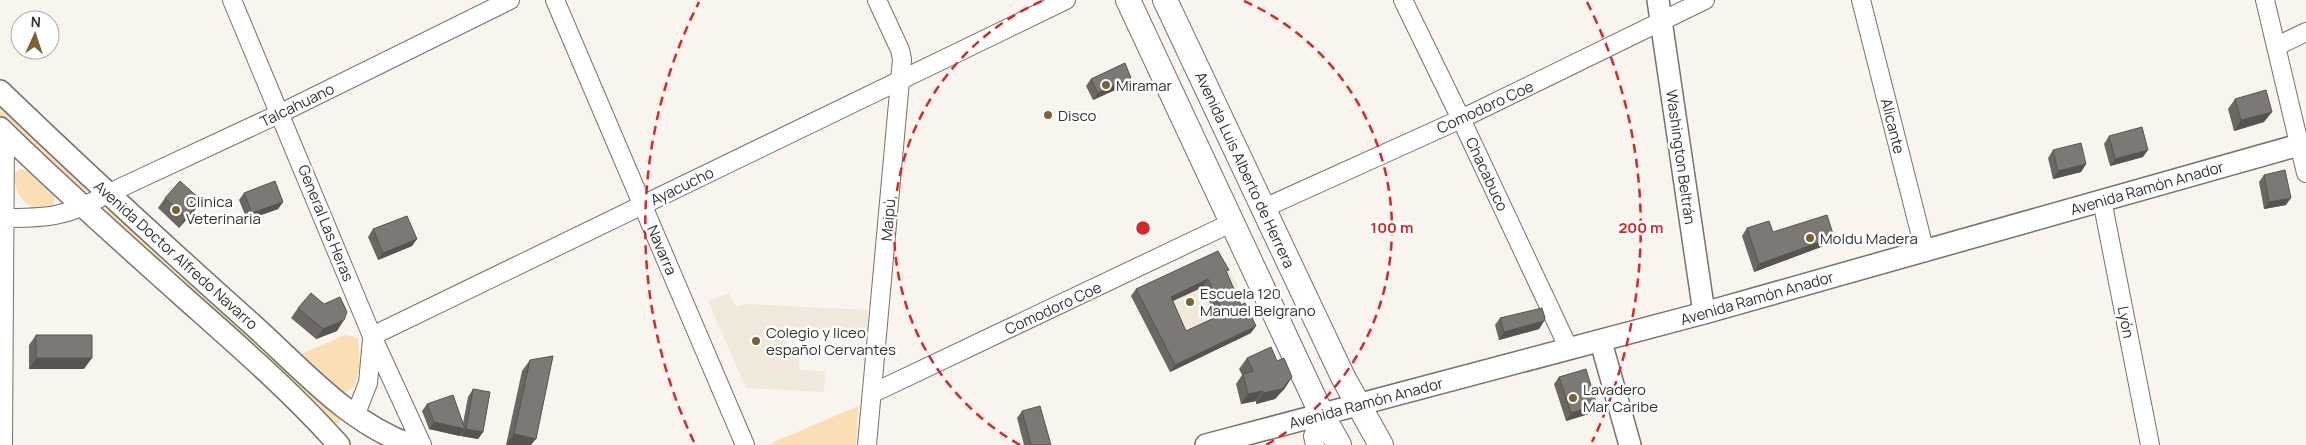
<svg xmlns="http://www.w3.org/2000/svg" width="2306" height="445" viewBox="0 0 2306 445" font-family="Manrope,sans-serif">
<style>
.built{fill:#f0e8db}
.green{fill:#fadfb5}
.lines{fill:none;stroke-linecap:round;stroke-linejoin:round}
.minor-casing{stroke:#76736d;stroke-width:20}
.tertiary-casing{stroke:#76736d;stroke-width:24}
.secondary-casing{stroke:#76736d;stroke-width:26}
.minor{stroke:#fff;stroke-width:18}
.tertiary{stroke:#fff;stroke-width:21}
.secondary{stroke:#fff;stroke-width:24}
.wall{fill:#6b6763;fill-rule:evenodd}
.shaded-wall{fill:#575450}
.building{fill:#7c7873;stroke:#575450;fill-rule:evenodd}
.ring{fill:none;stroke:#d62828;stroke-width:2.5;stroke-dasharray:9 6}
.poi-dot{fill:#7c6133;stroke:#fff;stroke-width:2}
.labels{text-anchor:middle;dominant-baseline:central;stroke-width:5;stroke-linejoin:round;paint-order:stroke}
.poi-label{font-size:15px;fill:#33322f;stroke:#fff;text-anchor:start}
.street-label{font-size:15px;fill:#33322f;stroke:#fff}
.centre{fill:#d62828;stroke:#fff;stroke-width:2.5}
.ring-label{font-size:15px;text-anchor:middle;font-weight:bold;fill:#d62828;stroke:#fff;stroke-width:5;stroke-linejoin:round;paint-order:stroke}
</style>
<rect width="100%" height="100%" fill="#f9f4ee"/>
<path class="built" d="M1214 257 1226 262 1248 307 1158 349 1131 296Z
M729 293 736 307 748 304 868 310 867 332 788 327 787 349 800 350 799 370 825 371 824 392 746 388 708 301Z"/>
<path class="green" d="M0 103 86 186 85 192H79L0 116Z
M19 169 26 170 55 196 53 206C30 216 13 196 15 174Z
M106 211H112L341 417 340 422 336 424 332 422 317 405 249 345Z
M345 335 358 338 360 364 355 386 345 393 341 392 299 355Z
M858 406 856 445H767Z"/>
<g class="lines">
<defs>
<path id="minor" d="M232 0 372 336 422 445
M555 0 745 445
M1403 0 1461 119 1569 349
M1861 0 1925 252
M2265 0 2306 173
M2277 46 2306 32
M2102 200 2150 445
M1264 208 1461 119 1705 0
M0 218C46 218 66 218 107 194L281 113 510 0
M372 336 1066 0
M873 393 1233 222
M355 416 368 383 372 339
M3 445 5 133
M867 445 902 59 900 50 877 0
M1315 445 1313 436 1322 415"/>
<path id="tertiary" d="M1658 0 1704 313
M0 91C83 171 167 248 253 325 302 369 348 423 411 445
M0 128C58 185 119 239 179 293 234 342 290 390 339 445
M1601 342 1630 445
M1206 445 1704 313 2306 143"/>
<path id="secondary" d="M1128 0 1322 415 1339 445
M1165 0 1343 377 1381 445"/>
</defs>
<use href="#minor" class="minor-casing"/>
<use href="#tertiary" class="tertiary-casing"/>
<use href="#secondary" class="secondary-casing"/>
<use href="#minor" class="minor"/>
<use href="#tertiary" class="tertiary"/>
<use href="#secondary" class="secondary"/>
</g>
<path class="wall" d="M1091 79 1126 85 1093 100 1086 86Z
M2235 99 2264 122 2234 131 2228 109Z
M2109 136 2143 157 2110 166 2104 144Z
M2053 150 2086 164 2081 172 2053 179 2048 158Z
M2264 175 2286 205 2264 209 2259 182Z
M244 193 283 202 278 209 247 220 239 200Z
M165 198 202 201 194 211 179 228 158 208Z
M1747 228 1773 232 1829 244 1754 272 1742 236Z
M373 229 412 246 378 260 368 237Z
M1227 272 1251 333 1170 372 1131 296 1136 289ZM1203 287 1216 317 1186 331 1173 301Z
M298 308 337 331 316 339 291 318Z
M1500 318 1544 321 1539 329 1499 340 1495 325Z
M36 335 84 369H29V345Z
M1247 358 1277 361 1292 377 1285 388 1275 399 1256 404V401L1241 404 1236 384 1242 375 1239 369Z
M530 360 536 439 506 445 522 371Z
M1559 377 1597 405 1592 413 1566 421 1554 384Z
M473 389 483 432 478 439 461 436V435L460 436 429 429 422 411 427 404 463 423 468 397Z
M1022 411 1051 445H1024L1017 418Z"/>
<path class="shaded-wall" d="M1131 78 1126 85 1093 100 1098 93Z
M2272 112 2264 122 2234 131 2241 120Z
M2148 150 2143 157 2110 166 2115 159Z
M2086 164 2081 172 2053 179 2058 171Z
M2291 198 2286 205 2264 209 2269 202Z
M202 201 194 211 179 228 186 217Z
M283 202 278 209 247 220 252 213Z
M1834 237 1829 244 1754 272 1759 264Z
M417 239 412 246 378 260 383 253Z
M1208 279 1203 287 1166 304 1171 297Z
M344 320 337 331 316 339 323 329Z
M1544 321 1539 329 1499 340 1504 332Z
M1256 326 1251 333 1170 372 1175 365Z
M36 358H92L84 369H29Z
M1292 377 1285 388 1275 399 1256 404 1263 393Z
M1263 391 1256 401 1241 404 1248 394Z
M1597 405 1592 413 1566 421 1571 413Z
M434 422 465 429 460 436 429 429Z
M466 429 483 432 478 439 461 436Z
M514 434 536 439 531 445H506Z"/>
<path class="building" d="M1125 63 1131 78 1098 93 1091 79Z
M2266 90 2272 112 2241 120 2235 99Z
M2142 127 2148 150 2115 159 2109 136Z
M2081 143 2086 164 2058 171 2053 150Z
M2285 170 2291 198 2269 202 2264 175Z
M180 181 202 201 186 217 165 198Z
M275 181 283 202 252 213 244 193Z
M1827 215 1834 237 1759 264 1747 228 1769 221 1773 232Z
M407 216 417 239 383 253 373 229Z
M1218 251 1229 270 1226 271 1241 305 1245 303 1256 326 1175 365 1136 289ZM1208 279 1223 314 1186 331 1171 297Z
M311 293 324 304 340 297 347 312 344 320 323 329 298 308Z
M1542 308 1545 318 1544 321 1504 332 1500 318Z
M36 335H92V358H36Z
M1271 347 1277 361 1284 358 1292 377 1282 389 1263 393V391L1248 394 1243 374 1253 371 1247 358Z
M553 356 536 439 514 434 530 360Z
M1586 369 1597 405 1571 413 1559 377Z
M473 389 490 392 483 432 466 429Z
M453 395 465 429 434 422 427 404Z
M1040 406 1051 445H1031L1022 411Z"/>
<g class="ring">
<path d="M1020 445A249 249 0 0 1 1042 1M1244 1A249 249 0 0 1 1266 445"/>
<path d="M694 442A498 498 0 0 1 699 2M1587 2A498 498 0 0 1 1592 442"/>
</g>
<g class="poi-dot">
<circle cx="1106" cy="85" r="5"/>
<circle cx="1048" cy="115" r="5"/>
<circle cx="176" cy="210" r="5"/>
<circle cx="1810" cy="238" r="5"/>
<circle cx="1190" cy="302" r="5"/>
<circle cx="756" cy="341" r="5"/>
<circle cx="1573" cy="398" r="5"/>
</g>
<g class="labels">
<g class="poi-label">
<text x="1116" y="85">Miramar</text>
<text x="1058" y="115">Disco</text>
<text x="186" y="201">Clinica<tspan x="186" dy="17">Veterinaria</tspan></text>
<text x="1820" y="238">Moldu Madera</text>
<text x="1200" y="293">Escuela 120<tspan x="1200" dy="17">Manuel Belgrano</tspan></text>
<text x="766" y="332">Colegio y liceo<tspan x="766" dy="17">español Cervantes</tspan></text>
<text x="1583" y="389">Lavadero<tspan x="1583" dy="17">Mar Caribe</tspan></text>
</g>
<g class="street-label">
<text transform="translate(297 105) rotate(-26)">Talcahuano</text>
<text transform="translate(1485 107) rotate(-25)">Comodoro Coe</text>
<text transform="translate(1893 126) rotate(76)">Alicante</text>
<text transform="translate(1681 157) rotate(82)">Washington Beltrán</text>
<text transform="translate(1245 170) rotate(65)">Avenida Luis Alberto de Herrera</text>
<text transform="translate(1487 174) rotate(65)">Chacabuco</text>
<text transform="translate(682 186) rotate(-26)">Ayacucho</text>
<text transform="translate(2147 188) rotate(-16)">Avenida Ramón Anador</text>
<text transform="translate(888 220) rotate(-85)">Maipú</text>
<text transform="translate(326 223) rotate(68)">General Las Heras</text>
<text transform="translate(662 250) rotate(67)">Navarra</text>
<text transform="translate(176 255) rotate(42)">Avenida Doctor Alfredo Navarro</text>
<text transform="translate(1757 298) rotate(-16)">Avenida Ramón Anador</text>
<text transform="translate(1053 308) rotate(-25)">Comodoro Coe</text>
<text transform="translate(2126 322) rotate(79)">Lyón</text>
<text transform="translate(1366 403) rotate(-15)">Avenida Ramón Anador</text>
</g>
</g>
<circle cx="1143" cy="228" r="8" class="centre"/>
<g class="ring-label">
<text x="1392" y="233">100 m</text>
<text x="1641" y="233">200 m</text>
</g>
<g transform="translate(35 35) rotate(3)"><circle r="24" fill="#ffffff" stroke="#adadac"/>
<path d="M0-4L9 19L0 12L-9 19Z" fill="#7c6133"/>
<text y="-8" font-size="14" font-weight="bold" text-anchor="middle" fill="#33322f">N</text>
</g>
</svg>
